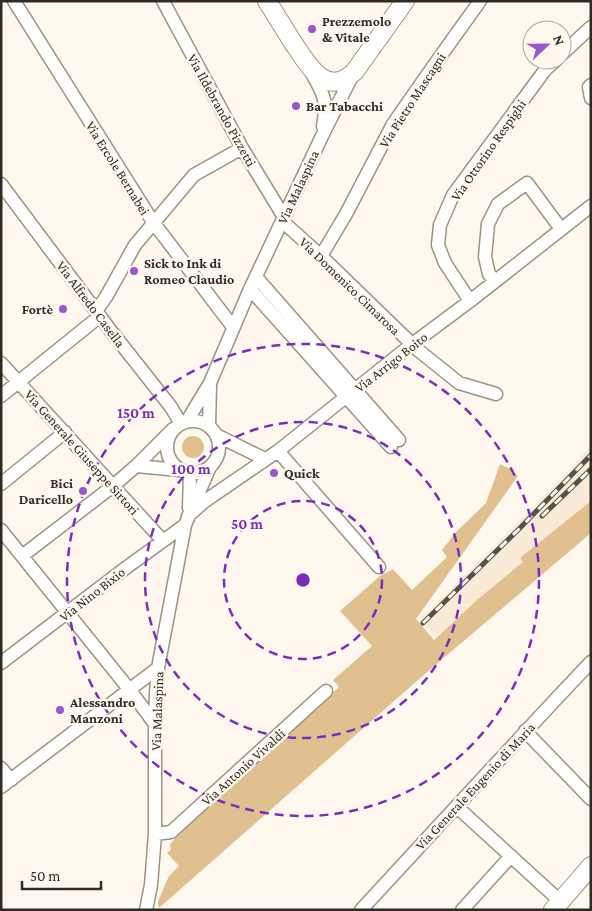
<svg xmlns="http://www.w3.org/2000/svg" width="592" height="911" viewBox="0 0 592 911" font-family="'Crimson Pro',serif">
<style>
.built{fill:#f9ebd6}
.green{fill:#e0c08e}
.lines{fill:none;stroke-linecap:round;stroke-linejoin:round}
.street-casing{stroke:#9c9385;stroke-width:15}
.secondary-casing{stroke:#9c9385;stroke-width:20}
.street{stroke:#fff;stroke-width:12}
.secondary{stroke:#fff;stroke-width:18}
.rail-casing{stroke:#55514b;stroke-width:5}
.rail{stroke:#fef8ef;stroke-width:3;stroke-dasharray:9;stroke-linecap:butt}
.ring{fill:none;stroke:#7b2cbf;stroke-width:2.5;stroke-dasharray:9 6}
.poi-dot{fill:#9c55ca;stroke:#fef8ef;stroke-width:2}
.labels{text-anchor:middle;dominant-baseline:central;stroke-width:5;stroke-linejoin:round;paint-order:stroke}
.poi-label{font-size:14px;font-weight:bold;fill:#2e2b25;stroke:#fef8ef;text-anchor:start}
.street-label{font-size:14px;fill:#2e2b25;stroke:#fef8ef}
.centre{fill:#7b2cbf;stroke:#fef8ef;stroke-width:2.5}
.ring-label{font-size:15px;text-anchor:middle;font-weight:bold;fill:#7b2cbf;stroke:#fef8ef;stroke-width:5;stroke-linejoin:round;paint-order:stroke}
</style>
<rect width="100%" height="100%" fill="#fef8ef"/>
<path class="built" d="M591 446V501L521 558 523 562 478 599 436 637 419 619 439 601 546 494Z"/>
<path class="green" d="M182 447a11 11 0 1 1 22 0a11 11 0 1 1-22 0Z
M500 464 512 470 518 476 416 619 434 640 478 599 523 562 520 558 591 501V533L426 673 159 908 158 904V901L169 876 179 866 167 853 171 849 170 846 171 843 186 826 339 687 333 680 372 646 340 611 380 576 393 569 412 590 447 557 442 550 456 532 486 503Z"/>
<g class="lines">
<defs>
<path id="street" d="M14 1 153 222 233 327
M163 1 242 148 284 217
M562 54 591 27
M310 70C323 93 328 99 323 126
M591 85 589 87 591 98
M1 184 111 331 171 407 181 424
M282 221 321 256 418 350 459 383 496 394
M321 256 346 214 393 124 437 61 480 1
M256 277 399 440
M495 281 489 274 485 257 488 224 498 204 527 183 561 229
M250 289 391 447
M470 301 445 263 438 245 440 225 453 195 545 70 556 60
M96 311 106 297 135 245 194 175 242 148
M1 363 163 541
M1 396 100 316
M167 447a26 26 0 1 1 52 0a26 26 0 1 1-52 0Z
M187 421 210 383 250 289 322 136 353 74
M209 426 210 385
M216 435 265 459
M278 451 379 567
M136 466 179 470
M1 484 65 432
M189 508 190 473
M188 516 205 501 278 451 411 345 470 301 591 206
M1 530 129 689 155 724
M22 556 113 486 136 466 173 429
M1 663 127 567 185 525
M525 731 591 799
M1 768 11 780
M1 787 158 668
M457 807 560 901
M155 834 171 832 326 691
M146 910 151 885 155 834V724L156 693 158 668 185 525 209 469
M361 910C438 827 513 744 591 662
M462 910 511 856"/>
<path id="secondary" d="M267 1C275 14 284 28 292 41 307 63 326 100 355 71L405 1
M553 910 591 866"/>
</defs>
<use href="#street" class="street-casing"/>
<use href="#secondary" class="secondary-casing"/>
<use href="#street" class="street"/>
<use href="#secondary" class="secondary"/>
<defs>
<path id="rail" d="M542 516 591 469
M423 623 519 529 591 455"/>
</defs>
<use href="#rail" class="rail-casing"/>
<use href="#rail" class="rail"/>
</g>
<g class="ring">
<circle cx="303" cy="580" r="79"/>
<circle cx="303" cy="580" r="158"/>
<circle cx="303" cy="580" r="236"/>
</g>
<g class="poi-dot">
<circle cx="312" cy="29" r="5"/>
<circle cx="296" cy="106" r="5"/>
<circle cx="134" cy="271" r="5"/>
<circle cx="63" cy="309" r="5"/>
<circle cx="274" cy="473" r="5"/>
<circle cx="83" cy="491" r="5"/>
<circle cx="60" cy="710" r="5"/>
</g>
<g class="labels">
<g class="poi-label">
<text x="322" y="21">Prezzemolo<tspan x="322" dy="16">&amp; Vitale</tspan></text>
<text x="306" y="106">Bar Tabacchi</text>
<text x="144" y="263">Sick to Ink di<tspan x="144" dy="16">Romeo Claudio</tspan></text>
<text x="53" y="309" text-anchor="end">Fortè</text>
<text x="284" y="473">Quick</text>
<text x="73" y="483" text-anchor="end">Bici<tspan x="73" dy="16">Daricello</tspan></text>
<text x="70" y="702">Alessandro<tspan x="70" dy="16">Manzoni</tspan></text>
</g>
<g class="street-label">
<text transform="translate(412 100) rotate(-57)">Via Pietro Mascagni</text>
<text transform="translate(222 110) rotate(61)">Via Ildebrando Pizzetti</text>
<text transform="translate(488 150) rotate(-55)">Via Ottorino Respighi</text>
<text transform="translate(118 168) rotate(58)">Via Ercole Bernabei</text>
<text transform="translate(298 187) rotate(-65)">Via Malaspina</text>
<text transform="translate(350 286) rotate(44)">Via Domenico Cimarosa</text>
<text transform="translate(91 304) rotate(53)">Via Alfredo Casella</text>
<text transform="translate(391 362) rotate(-38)">Via Arrigo Boito</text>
<text transform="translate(82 452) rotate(48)">Via Generale Giuseppe Sirtori</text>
<text transform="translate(92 594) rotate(-38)">Via Nino Bixio</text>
<text transform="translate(157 711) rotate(-88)">Via Malaspina</text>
<text transform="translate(243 767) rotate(-42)">Via Antonio Vivaldi</text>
<text transform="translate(475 786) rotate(-47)">Via Generale Eugenio di Maria</text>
</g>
</g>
<circle cx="303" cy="580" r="8" class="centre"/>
<g class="ring-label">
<text x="136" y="418">150 m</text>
<text x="191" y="474">100 m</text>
<text x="247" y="529">50 m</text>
</g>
<rect width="592" height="911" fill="none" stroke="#2e2b25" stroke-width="5"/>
<g transform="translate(547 45) rotate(68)"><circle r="24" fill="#fef8ef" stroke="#aba69e"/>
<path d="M0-4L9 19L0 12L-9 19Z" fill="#9c55ca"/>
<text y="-8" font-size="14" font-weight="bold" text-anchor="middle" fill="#2e2b25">N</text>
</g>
<path d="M22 881v8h79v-8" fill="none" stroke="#2e2b25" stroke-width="2.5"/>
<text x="30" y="881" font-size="15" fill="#2e2b25" stroke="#fef8ef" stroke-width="4" paint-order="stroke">50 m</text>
</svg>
